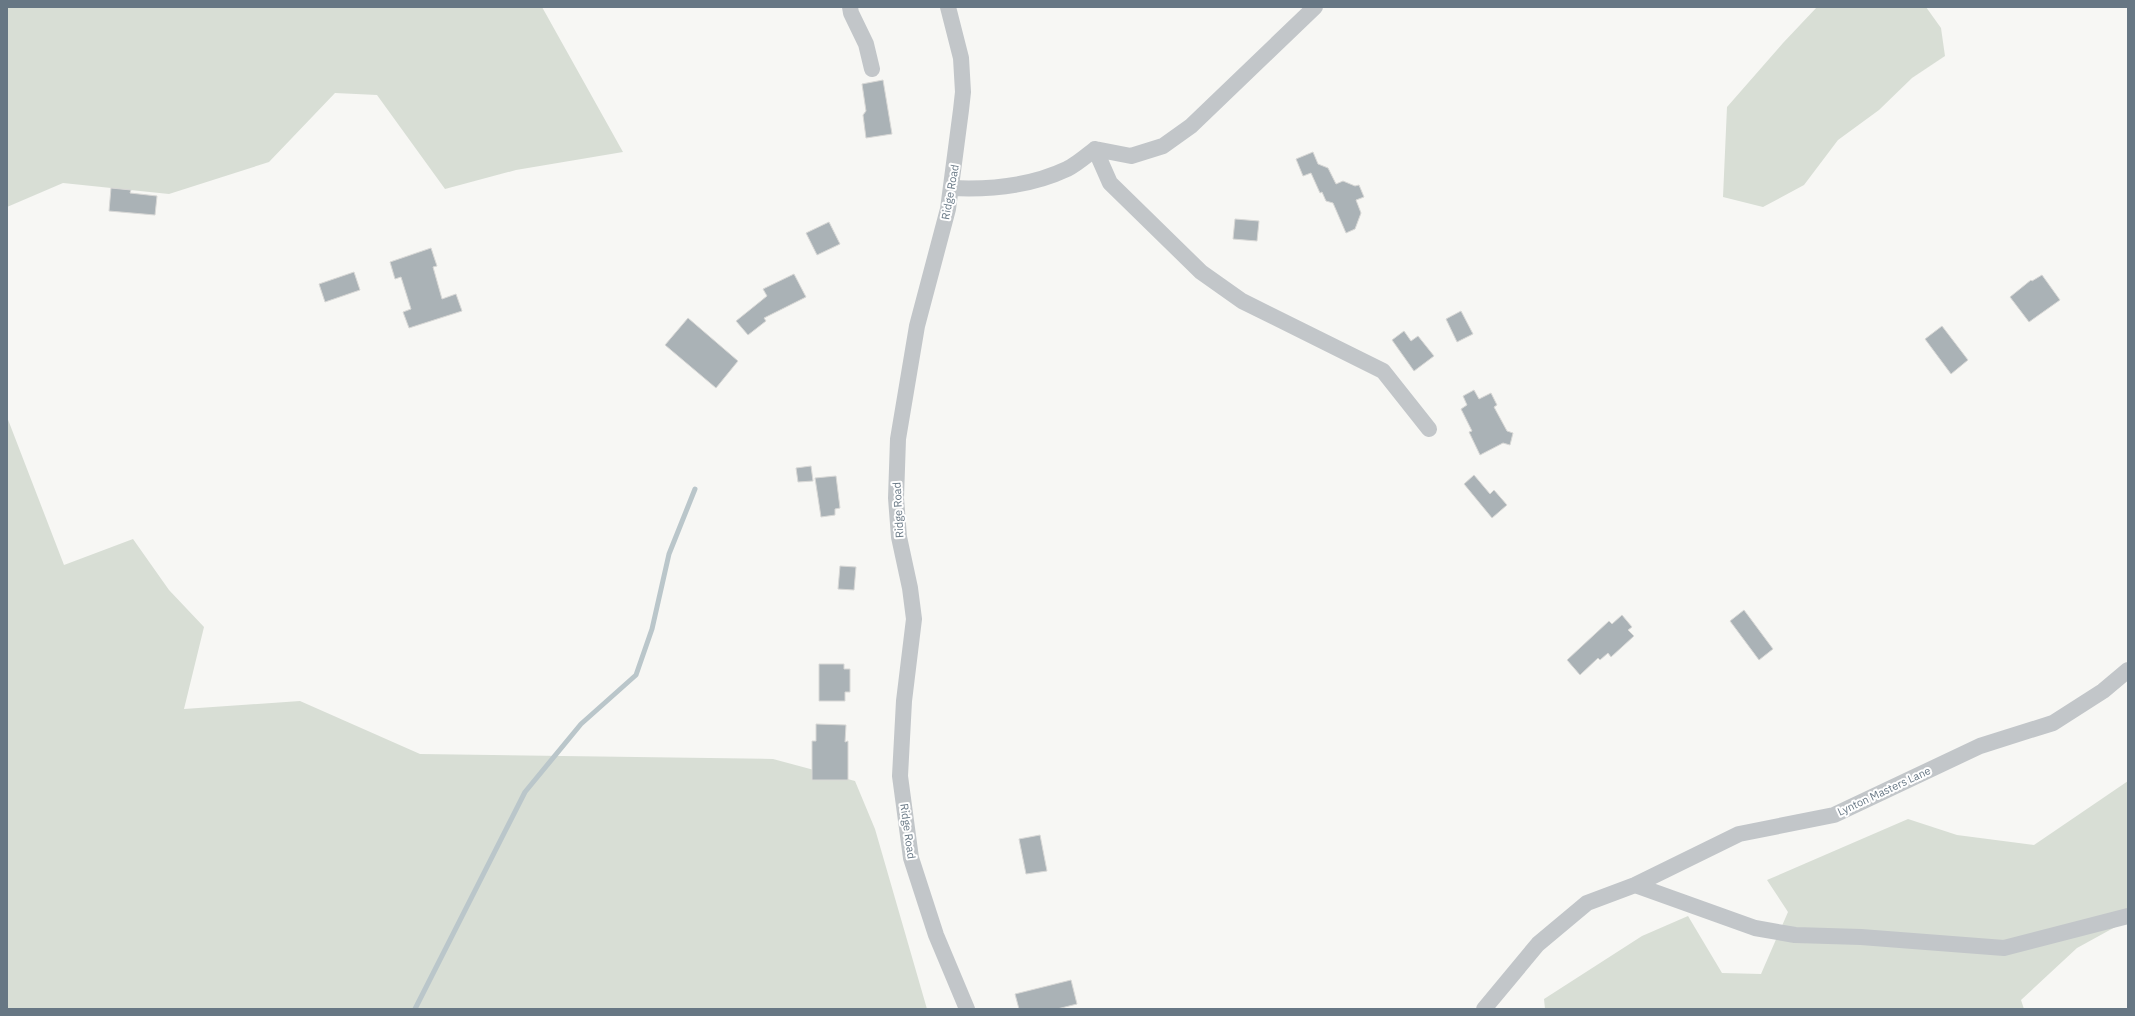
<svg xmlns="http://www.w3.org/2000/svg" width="2135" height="1016" viewBox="0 0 2135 1016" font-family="'IBM Plex Sans',sans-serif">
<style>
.green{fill:#d8ded5}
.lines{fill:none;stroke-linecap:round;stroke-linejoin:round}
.stream{stroke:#bac6ca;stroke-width:5}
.building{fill:#aab2b6;stroke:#d8d8d6}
.minor{stroke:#c2c6c9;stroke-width:16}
.labels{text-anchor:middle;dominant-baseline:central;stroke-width:4;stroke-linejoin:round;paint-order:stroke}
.street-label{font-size:11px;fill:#677784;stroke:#fff}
</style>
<rect width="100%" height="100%" fill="#f7f7f4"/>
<path class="green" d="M7 7H542L623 152 516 170 445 189 377 95 335 93 269 162 169 194 63 183 7 207Z
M1817 7H1926L1941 28 1945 56 1912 78 1879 110 1838 140 1804 185 1763 207 1723 197 1727 107 1783 43Z
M7 417 64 565 133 539 169 590 204 627 184 709 300 701 420 754 773 759 855 781 875 829 927 1009H7Z
M2128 781V920L2077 948 2021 1000 2024 1009H1545L1544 999 1642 936 1688 916 1722 973 1761 974 1788 912 1767 880 1908 819 1957 835 2034 845Z"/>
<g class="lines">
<path class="stream" d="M415 1009 525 792 581 724 636 675 652 629 669 554 695 489"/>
</g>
<path class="building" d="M883 80 892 134 866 138 863 115 866 111 862 84Z
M1313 152 1318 164 1328 168 1336 184 1343 181 1355 186 1359 185 1364 197 1356 200 1361 213 1355 229 1346 233 1333 203 1326 201 1322 192 1320 193 1311 173 1303 176 1296 159Z
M111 188 131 190 130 193 157 196 155 215 109 211Z
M1235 219 1259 221 1257 241 1233 239Z
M829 222 840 244 817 255 806 233Z
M431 248 437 266 433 267 442 299 456 294 462 311 409 328 403 312 411 309 401 277 395 279 390 262Z
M354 272 360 290 325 302 319 284Z
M794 274 806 297 764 318 766 321 748 335 736 321 767 296 763 289Z
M2042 275 2060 300 2029 322 2010 297 2031 280 2032 281Z
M1461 311 1473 334 1457 342 1446 319Z
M688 318 738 361 716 388 665 345Z
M1942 326 1968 360 1951 374 1925 339Z
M1404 331 1411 341 1418 336 1434 356 1414 371 1392 340Z
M1474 390 1479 399 1491 393 1497 405 1494 407 1507 431 1513 433 1510 445 1503 443 1480 455 1469 432 1472 431 1461 409 1467 405 1463 396Z
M811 466 813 481 798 482 796 468Z
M1474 475 1490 494 1494 490 1507 505 1492 518 1464 484Z
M836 476 840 508 835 509V515L821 517 815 478Z
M840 566 856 567 854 590 838 589Z
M1744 610 1773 649 1759 660 1730 621Z
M1622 615 1632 627 1628 630 1634 636 1611 657 1608 653 1600 660 1598 658 1580 675 1567 660 1609 621 1612 624Z
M819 664H844V669H850V692H845V701H819Z
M816 724 846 725 845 742 848 741V780H812V741H816Z
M1040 835 1047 871 1026 874 1019 839Z
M1071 980 1077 1004 1057 1009H1019L1015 994Z"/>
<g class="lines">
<path class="minor" d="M850 7 851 13 866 44 872 69
M948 7 961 58 963 92 961 110 948 209 917 326 898 439 896 498 899 537 910 588 914 619 904 701 900 776 911 858 936 935 967 1009
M1095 149 1110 183 1201 272 1242 301 1383 371 1429 429
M1095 149 1131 156 1163 146 1191 126 1315 7
M951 188C991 190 1031 186 1067 169 1077 164 1086 156 1095 149
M1635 885 1755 928 1795 935 1861 937 2004 948 2128 916
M1484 1009 1538 944 1587 903 1635 885 1739 834 1834 815 1980 746 2053 723 2103 691 2128 670"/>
</g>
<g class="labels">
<g class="street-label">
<text transform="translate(950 192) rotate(-80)">Ridge Road</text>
<text transform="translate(898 510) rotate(-93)">Ridge Road</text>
<text transform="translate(1884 791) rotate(-25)">Lynton Masters Lane</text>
<text transform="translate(908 831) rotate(82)">Ridge Road</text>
</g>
</g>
<rect width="2135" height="1016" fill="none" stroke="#677784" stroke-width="16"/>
</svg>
